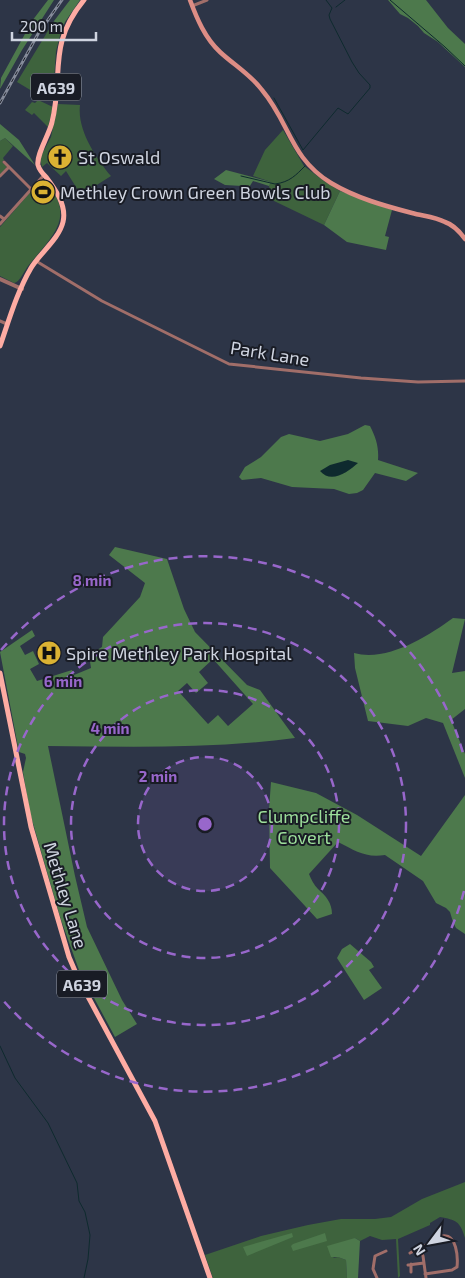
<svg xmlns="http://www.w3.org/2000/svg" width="465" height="1278" viewBox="0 0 465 1278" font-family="'Exo 2',sans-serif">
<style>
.green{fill:#3e633d}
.forest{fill:#4d794c;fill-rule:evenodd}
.water{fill:#0e2a2e}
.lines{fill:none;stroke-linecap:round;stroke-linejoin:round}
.stream{stroke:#0e2a2e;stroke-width:1}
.minor{stroke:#a16e69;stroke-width:3}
.tertiary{stroke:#a16e69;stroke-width:4}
.secondary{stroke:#dd8d85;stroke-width:4.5}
.primary{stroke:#feaca3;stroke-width:5}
.rail-casing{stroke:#858b9a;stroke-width:3}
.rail{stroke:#191c25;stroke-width:1;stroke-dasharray:4;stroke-linecap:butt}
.ring{fill:none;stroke:#9867cb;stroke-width:2.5;stroke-dasharray:9 6}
.labels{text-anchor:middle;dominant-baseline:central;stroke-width:4;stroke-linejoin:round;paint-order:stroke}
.shield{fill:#191c25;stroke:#989da8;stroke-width:1}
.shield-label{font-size:16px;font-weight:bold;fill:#cfd4e0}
.poi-label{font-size:18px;fill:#cfd4e0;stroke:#191c25;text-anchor:start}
.street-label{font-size:18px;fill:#cfd4e0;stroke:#191c25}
.park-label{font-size:18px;fill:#9ddf9b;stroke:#191c25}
.centre{fill:#9867cb;stroke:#191c25;stroke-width:2.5}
.ring-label{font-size:15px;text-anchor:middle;font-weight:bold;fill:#9867cb;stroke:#191c25;stroke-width:4;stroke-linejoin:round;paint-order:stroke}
</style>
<rect width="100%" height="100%" fill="#2d3547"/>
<path class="green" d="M54 21 61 32 56 51 53 95 42 97 17 82Z
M38 100 53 107 48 127 34 113 32 115 25 110 32 102 35 103Z
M58 104 80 105C77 130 96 158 111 176L81 195 66 171 61 176 47 163 42 167 40 158 51 137Z
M283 130 304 166 324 181 340 191 324 225 272 200 269 186 271 182 253 176 265 150Z
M5 138 13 146 3 158 4 160 2 162 7 167 0 174V141Z
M40 181H45C78 217 51 237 28 266 24 271 20 282 14 283L0 276V227Z
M465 1182V1238C460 1221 456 1220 440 1217L430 1223V1225L398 1239 400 1276 398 1278 396 1239 382 1240 370 1236 360 1241 355 1238 333 1258 338 1257 346 1260 347 1278H213L205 1255 261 1236 308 1225 341 1219H375L391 1217 422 1199Z"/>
<path class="forest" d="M48 0H54L22 50 0 89 1 78 32 21Z
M70 0H80L65 22 61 32 54 21Z
M388 0H426L448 28 465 44V67L438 42 424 33 418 26 408 18 400 14Z
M0 124 19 140 35 165 5 138 0 141Z
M226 170 271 182 269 186 253 181 248 189 242 186 225 185 214 179Z
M340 191 392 210 385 236 389 237 386 250 347 242 324 225Z
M365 425 370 426C376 438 379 447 378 460L418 473 406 481 375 473 363 490 357 493 349 494 334 489 292 487 261 478 242 480 239 477 245 467 261 457 281 437 289 434 320 441 348 434Z
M115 547 167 559 184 609 195 632 247 685 260 690 295 738C213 749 130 747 48 746L75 876 87 927 122 1000 137 1024 115 1037 79 970 61 920 30 813 23 772 26 758 25 754 19 752 0 652 32 630 35 636 20 646 25 655 33 651 39 664 30 669 37 681 72 670 74 675 91 668 89 655 102 647 103 637 140 597 145 583 109 555ZM213 659 253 704 228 726 218 715 208 724 178 691 187 683 196 693 208 683 199 672Z
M453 618 465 619 452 673 465 671V709L451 720 465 754V778L443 723 426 718 408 726 368 721 355 668 354 653C387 662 427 637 453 618Z
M271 782 316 793 357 815 421 856 465 795V934L456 928 453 922 450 912 446 908 436 903 423 881 385 855C365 858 356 851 338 842L309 874C311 879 314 885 318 889 326 896 332 903 332 914L317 919 270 868 269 809Z
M350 944 371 962 374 967 369 970 382 988 364 1000 337 958 342 949Z
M292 1233 293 1237 247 1256 243 1247Z
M325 1233 327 1241 293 1251 291 1246 293 1244Z
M355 1238 360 1241 358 1278H347L346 1260 338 1257H331L327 1246Z"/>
<path class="water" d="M348 460 358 463C348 472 331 484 320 471L330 465Z"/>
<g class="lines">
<path class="stream" d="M390 0 445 47 465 66
M336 7 345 0
M274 98 303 150 338 108 348 114 370 88V85L359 73 352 62 330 19 329 15 332 8 326 0
M241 176 275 184C290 182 296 175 305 166
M0 1046 15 1078 48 1123 77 1183 79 1201 85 1212 90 1235 88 1259 84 1278"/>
<path class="minor" d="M192 6 207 0
M4 162 31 189
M0 176 9 167
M0 216 4 219
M0 224 44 175
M36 261 102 301 229 364 361 378 418 382 465 381
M0 321 7 324
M420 1249 423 1256 426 1278
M410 1253C416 1250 422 1248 428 1244 433 1242 436 1237 442 1236 457 1233 458 1258 457 1267L452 1270 425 1274
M411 1264V1272
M408 1265 424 1263
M377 1278 373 1269 375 1256 386 1251"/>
<path class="tertiary" d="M0 279 22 289"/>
<path class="secondary" d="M190 0C197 19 205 38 220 52 234 65 251 75 262 90 290 123 290 158 331 183 356 198 385 206 412 213 423 216 435 217 445 222 454 225 460 232 465 239"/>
<path class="primary" d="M0 346C9 320 17 292 31 268 40 253 59 239 63 222 67 205 55 189 46 177 43 174 39 169 38 165 36 155 50 133 52 122 64 74 47 45 84 0
M0 673 31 827 69 957 78 978 155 1121 210 1278"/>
<defs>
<path id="rail" d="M0 103 38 34 62 0"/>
</defs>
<use href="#rail" class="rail-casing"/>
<use href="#rail" class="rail"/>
</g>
<circle cx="205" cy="824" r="67" fill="#9867cb" fill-opacity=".12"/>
<g class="ring">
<circle cx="205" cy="824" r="67"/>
<circle cx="205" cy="824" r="134"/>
<circle cx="205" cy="824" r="201"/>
<path d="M464 891A268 268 0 0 1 1 998M1 650A268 268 0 0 1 464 757"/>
</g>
<defs>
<symbol id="church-disc" viewBox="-11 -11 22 22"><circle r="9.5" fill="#dbb233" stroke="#191c25"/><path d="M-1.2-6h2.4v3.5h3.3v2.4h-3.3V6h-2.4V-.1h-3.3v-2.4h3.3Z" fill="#111"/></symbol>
<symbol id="stadium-disc" viewBox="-11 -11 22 22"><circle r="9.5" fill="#dbb233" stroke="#191c25"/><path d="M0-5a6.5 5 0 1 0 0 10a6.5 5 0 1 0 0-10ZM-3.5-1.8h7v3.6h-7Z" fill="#111"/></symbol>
<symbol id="hospital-disc" viewBox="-11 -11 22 22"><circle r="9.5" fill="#dbb233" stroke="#191c25"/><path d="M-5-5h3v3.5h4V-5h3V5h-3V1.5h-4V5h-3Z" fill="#111"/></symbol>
</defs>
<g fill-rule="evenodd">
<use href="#church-disc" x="46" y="143" width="28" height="28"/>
<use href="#stadium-disc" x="29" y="178" width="28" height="28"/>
<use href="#hospital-disc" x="35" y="639" width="28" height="28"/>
</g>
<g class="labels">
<g class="shield">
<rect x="31" y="73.5" width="50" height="27" rx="4"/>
<rect x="57" y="970.5" width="50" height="27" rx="4"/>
</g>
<g class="shield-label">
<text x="56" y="87">A639</text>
<text x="82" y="984">A639</text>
</g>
<g class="poi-label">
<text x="78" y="157">St Oswald</text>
<text x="60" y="192">Methley Crown Green Bowls Club</text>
<text x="66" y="653">Spire Methley Park Hospital</text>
</g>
<g class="street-label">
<text transform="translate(270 353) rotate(9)">Park Lane</text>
<text transform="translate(66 895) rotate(73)">Methley Lane</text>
</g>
<g class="park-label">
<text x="304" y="816">Clumpcliffe<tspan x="304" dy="21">Covert</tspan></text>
</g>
</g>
<circle cx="205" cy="824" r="8" class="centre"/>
<g class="ring-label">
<text x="92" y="586">8 min</text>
<text x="63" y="687">6 min</text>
<text x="110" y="734">4 min</text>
<text x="158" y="782">2 min</text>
</g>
<g transform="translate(430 1243) rotate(238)" stroke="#191c25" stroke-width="4" paint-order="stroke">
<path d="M0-4L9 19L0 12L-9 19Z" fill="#cfd4e0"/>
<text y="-8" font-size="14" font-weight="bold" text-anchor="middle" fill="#cfd4e0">N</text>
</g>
<path d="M12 32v8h84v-8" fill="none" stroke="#cfd4e0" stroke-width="2.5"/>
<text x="20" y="32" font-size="15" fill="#cfd4e0" stroke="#191c25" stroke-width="4" paint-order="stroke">200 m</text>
</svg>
